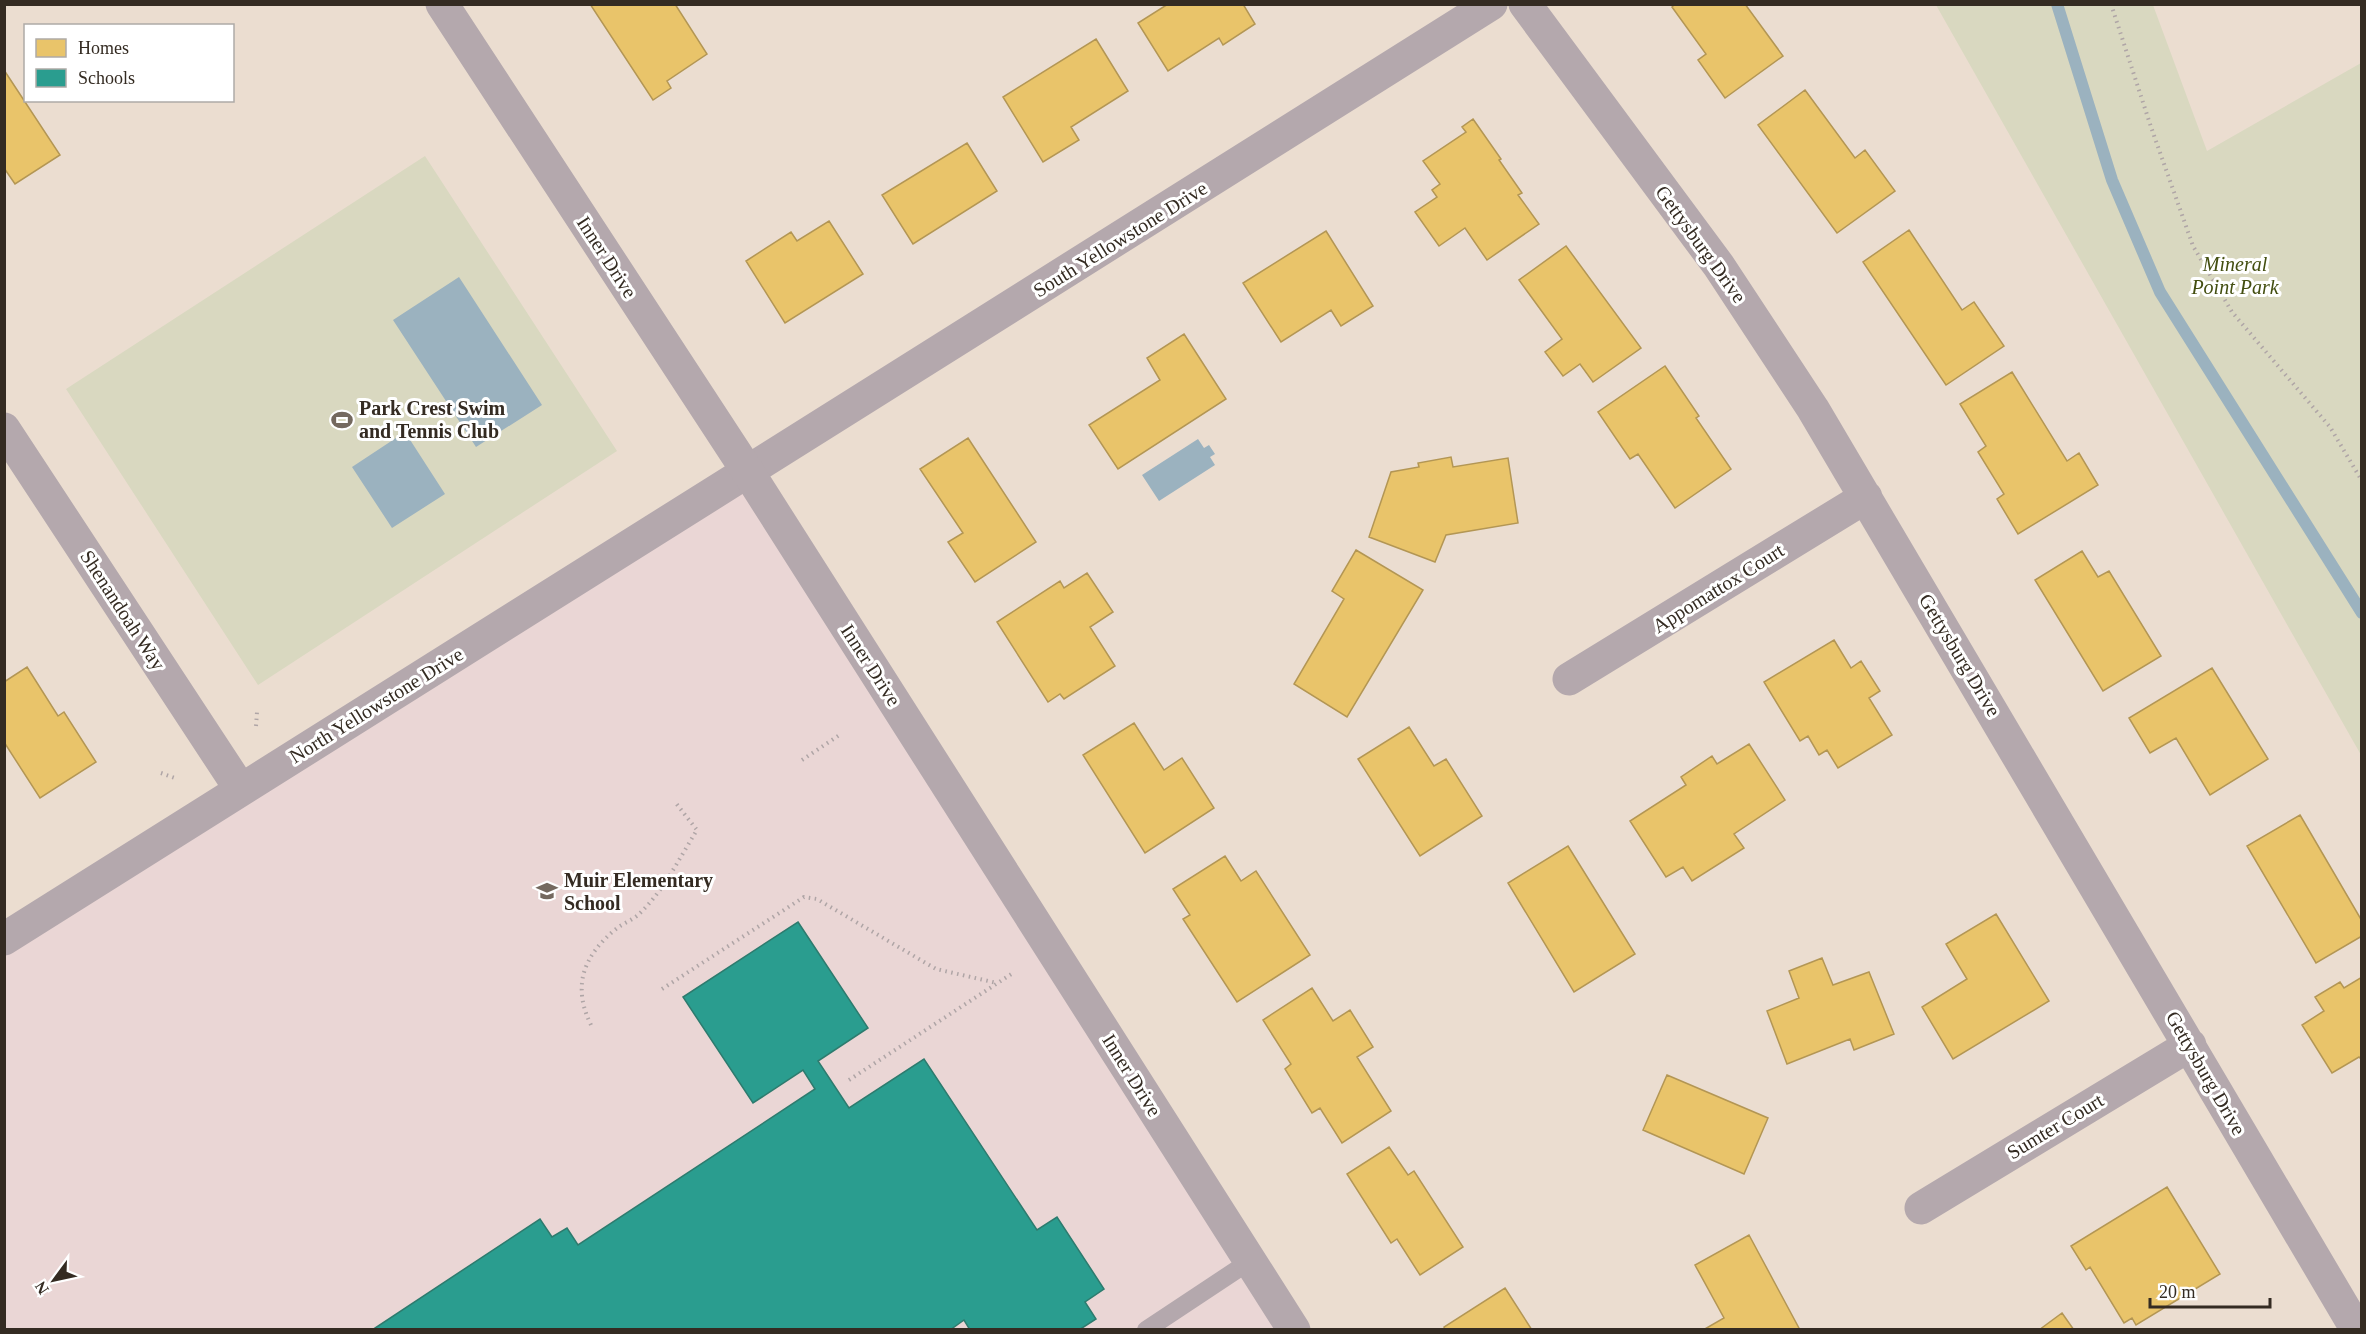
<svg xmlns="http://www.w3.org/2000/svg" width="2366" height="1334" viewBox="0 0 2366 1334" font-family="Georgia,serif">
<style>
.education{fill:#ead6d5}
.green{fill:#d9d8c0}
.water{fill:#9bb2bf}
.homes{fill:#e9c46a;stroke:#b39654;stroke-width:1.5}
.schools{fill:#2a9d8f;stroke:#2d7b6e;stroke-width:1.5}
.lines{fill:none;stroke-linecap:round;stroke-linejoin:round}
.stream{stroke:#9bb2bf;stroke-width:12}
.path{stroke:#afa5a6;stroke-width:4;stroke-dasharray:1.5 4.5;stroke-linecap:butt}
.service{stroke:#b4a8ad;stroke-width:18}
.minor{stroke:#b4a8ad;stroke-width:33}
.tertiary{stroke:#b4a8ad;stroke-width:33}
.labels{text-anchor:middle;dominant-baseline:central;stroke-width:6;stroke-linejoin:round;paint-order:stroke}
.street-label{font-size:20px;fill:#342b22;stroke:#fff}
.park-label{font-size:20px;font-style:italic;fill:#434e10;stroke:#fff}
.poi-label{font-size:20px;font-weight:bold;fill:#342b22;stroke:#fff;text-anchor:start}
</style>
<rect width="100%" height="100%" fill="#ebddd0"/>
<path class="education" d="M748 472 1294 1330H5V939Z"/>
<path class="green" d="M1936 5H2153L2207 151 2361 63V755Z
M425 156 617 451 258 685 66 389Z"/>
<path class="water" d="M459 277 542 405 476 447 393 320Z
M405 432 445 494 392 528 352 467Z
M1198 439 1204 448 1209 445 1215 454 1210 457 1215 465 1159 501 1142 475Z"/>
<path class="homes" d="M590 4H675L707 54 667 81 671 88 653 100Z
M1168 4H1243L1255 24 1223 45 1219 38 1168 71 1138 23Z
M1675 4H1745L1783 56 1725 98 1698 60 1706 54 1672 7Z
M1096 39 1128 91 1071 127 1079 140 1043 162 1003 97Z
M4 70 60 155 15 184 4 168Z
M1805 90 1855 158 1865 150 1895 191 1837 233 1758 125Z
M1473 119 1501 159 1499 160 1522 193 1518 195 1539 224 1487 260 1465 228 1439 246 1415 212 1437 197 1432 190 1440 184 1423 161 1466 132 1462 127Z
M967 143 997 191 913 244 882 195Z
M829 221 863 274 785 323 746 261 791 232 797 241Z
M1909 230 1962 310 1974 302 2004 346 1946 385 1863 262Z
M1326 231 1373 306 1341 326 1331 310 1281 342 1243 283Z
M1566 246 1641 348 1593 382 1580 364 1563 376 1545 352 1562 339 1519 280Z
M1184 334 1226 399 1118 469 1089 425 1160 380 1147 358Z
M1665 366 1699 416 1696 418 1731 469 1675 508 1638 454 1630 459 1598 412Z
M2012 372 2067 461 2079 453 2098 485 2018 534 1997 499 2004 494 1978 452 1986 446 1960 404Z
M968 438 1036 542 975 582 948 542 963 533 920 469Z
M1451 457 1453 467 1508 458 1518 523 1446 535 1435 562 1369 537 1391 472 1419 467 1418 463Z
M1356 550 1423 590 1347 717 1294 684 1344 599 1332 591Z
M2082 551 2098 577 2109 571 2161 656 2103 691 2035 580Z
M1087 573 1113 612 1090 627 1115 666 1064 699 1060 694 1048 702 997 622 1060 581 1064 588Z
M1834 640 1851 668 1861 661 1880 691 1869 698 1892 735 1838 768 1827 750 1819 755 1808 736 1800 741 1764 682Z
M27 667 58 716 64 712 96 762 40 798 4 742V682Z
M2212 668 2268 759 2210 795 2176 738 2150 753 2129 718Z
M1134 723 1164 770 1182 758 1214 808 1145 853 1083 755Z
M1409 727 1434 766 1446 759 1482 816 1420 856 1358 759Z
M1749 744 1785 800 1734 834 1744 848 1692 881 1683 867 1666 877 1630 821 1686 785 1681 777 1712 756 1717 764Z
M2300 815 2362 921V936L2316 963 2247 846Z
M1568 846 1635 954 1574 992 1508 883Z
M1225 856 1241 881 1256 871 1310 955 1237 1002 1183 919 1190 915 1173 889Z
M1996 914 2049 1001 1953 1059 1922 1007 1967 979 1946 944Z
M1822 958 1833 985 1869 972 1894 1034 1854 1050 1850 1039 1787 1064 1767 1011 1799 998 1789 971Z
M2362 977V1060L2359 1057 2332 1073 2302 1025 2324 1011 2315 997 2340 982 2344 988Z
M1312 988 1333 1021 1350 1010 1373 1047 1357 1057 1391 1111 1342 1143 1320 1108 1312 1113 1285 1069 1291 1064 1263 1020Z
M1667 1075 1768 1118 1744 1174 1643 1130Z
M1389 1147 1408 1175 1414 1171 1463 1247 1420 1275 1397 1239 1391 1243 1347 1174Z
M2167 1187 2220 1274 2136 1325 2132 1318 2124 1323 2090 1267 2086 1270 2071 1246Z
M1749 1235 1800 1330H1703L1724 1318 1695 1265Z
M1505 1288 1532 1330H1445L1444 1327Z
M2062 1313 2074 1330H2039Z"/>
<path class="schools" d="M798 922 868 1028 818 1061 849 1108 924 1059 1037 1230 1057 1217 1104 1289 1085 1302 1096 1319 1079 1330H970L964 1320 950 1330H372L540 1219 552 1237 567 1228 578 1245 815 1089 803 1070 753 1103 683 997Z"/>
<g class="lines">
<path class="stream" d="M2057 4 2112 180 2160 292 2362 613"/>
<path class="path" d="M2111 4 2151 127 2193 246 2232 312 2330 427 2362 481
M256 726 257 712
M802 760 841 734
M161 773 175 778
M662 989 804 897 817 899 936 969 997 983
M591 1025C572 986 583 956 616 929 623 923 633 920 639 914 663 892 680 857 697 830L675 802
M849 1080 1013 973"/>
<path class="service" d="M1146 1330 1250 1261"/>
<path class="minor" d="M1525 4 1719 266 1813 409 2357 1330
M4 429 241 790
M1569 679 1866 497
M4 939 1491 4
M1921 1208 2190 1045"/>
<path class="tertiary" d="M442 4 748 472 1294 1330"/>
</g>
<defs>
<symbol id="stadium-bare" viewBox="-9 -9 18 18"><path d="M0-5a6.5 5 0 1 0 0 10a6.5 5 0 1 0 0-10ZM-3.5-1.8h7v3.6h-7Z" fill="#74695f" stroke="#fff" stroke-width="2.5" paint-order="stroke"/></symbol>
<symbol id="school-bare" viewBox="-9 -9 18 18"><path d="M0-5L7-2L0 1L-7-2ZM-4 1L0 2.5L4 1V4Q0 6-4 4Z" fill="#74695f" stroke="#fff" stroke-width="2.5" paint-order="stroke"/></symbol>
</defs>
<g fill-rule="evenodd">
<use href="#stadium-bare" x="327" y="405" width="30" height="30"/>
<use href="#school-bare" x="532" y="876" width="30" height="30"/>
</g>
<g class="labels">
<g class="street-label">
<text transform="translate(1120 239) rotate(-32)">South Yellowstone Drive</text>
<text transform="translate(1701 244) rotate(54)">Gettysburg Drive</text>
<text transform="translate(607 257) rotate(57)">Inner Drive</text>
<text transform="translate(1718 588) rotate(-32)">Appomattox Court</text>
<text transform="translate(123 610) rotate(57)">Shenandoah Way</text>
<text transform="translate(1960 655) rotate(59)">Gettysburg Drive</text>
<text transform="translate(871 665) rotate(57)">Inner Drive</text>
<text transform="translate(376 705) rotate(-32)">North Yellowstone Drive</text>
<text transform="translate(2206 1073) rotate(60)">Gettysburg Drive</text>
<text transform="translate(1132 1075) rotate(58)">Inner Drive</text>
<text transform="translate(2055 1126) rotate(-31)">Sumter Court</text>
</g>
<g class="park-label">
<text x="2235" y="264">Mineral<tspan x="2235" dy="23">Point Park</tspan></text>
</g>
<g class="poi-label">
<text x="359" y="408">Park Crest Swim<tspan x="359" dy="23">and Tennis Club</tspan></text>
<text x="564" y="880">Muir Elementary<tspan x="564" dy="23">School</tspan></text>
</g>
</g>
<rect width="2366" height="1334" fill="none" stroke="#342b22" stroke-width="12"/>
<rect x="24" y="24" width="210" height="78" fill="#ffffff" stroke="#aeaaa7" stroke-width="1.5"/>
<rect x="36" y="39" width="30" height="18" fill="#e9c46a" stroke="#aeaaa7" stroke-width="1.5"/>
<text x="78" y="54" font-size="18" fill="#342b22">Homes</text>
<rect x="36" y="69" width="30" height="18" fill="#2a9d8f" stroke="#aeaaa7" stroke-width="1.5"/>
<text x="78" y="84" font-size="18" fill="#342b22">Schools</text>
<g transform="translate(54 1280) rotate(237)" stroke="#ffffff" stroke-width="4.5" paint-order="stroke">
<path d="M0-4.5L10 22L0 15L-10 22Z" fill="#342b22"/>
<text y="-9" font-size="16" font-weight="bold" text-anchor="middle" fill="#342b22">N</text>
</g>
<path d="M2150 1298v9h120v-9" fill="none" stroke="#342b22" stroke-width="3"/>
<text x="2159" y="1298" font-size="18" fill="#342b22" stroke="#ffffff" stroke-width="4.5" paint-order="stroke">20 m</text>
</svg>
